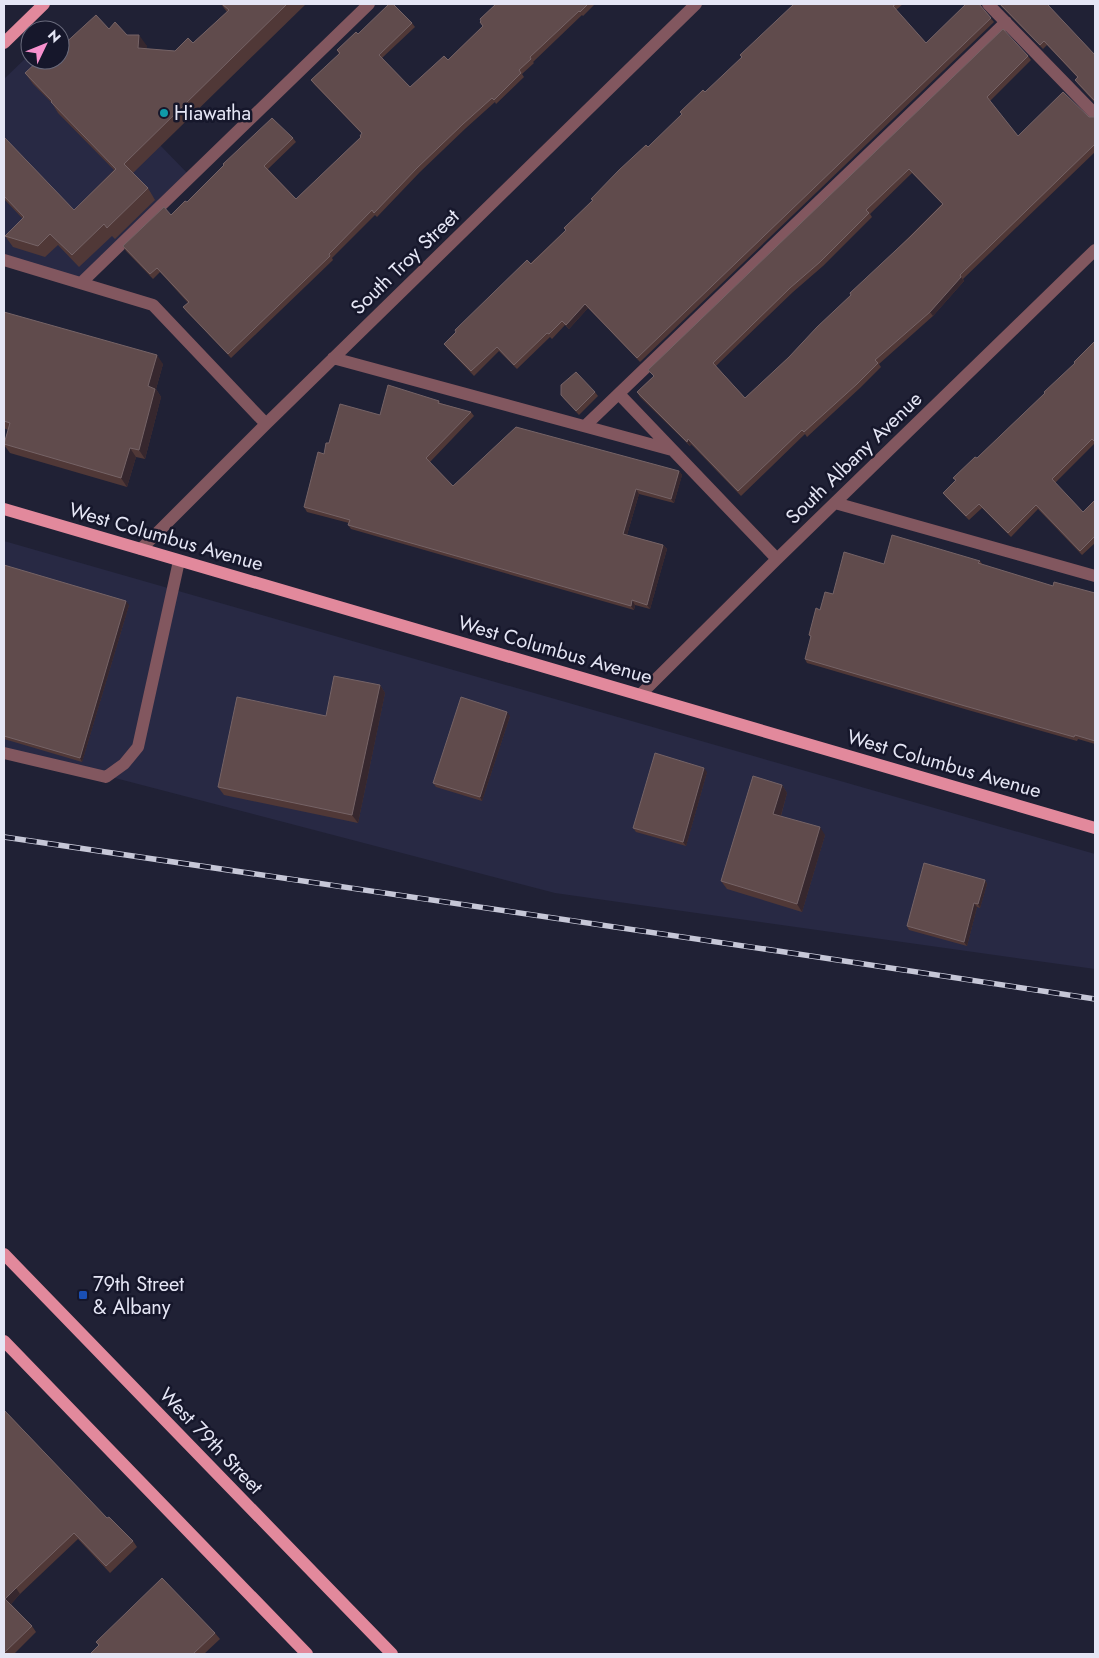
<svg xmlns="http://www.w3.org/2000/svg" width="1099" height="1658" viewBox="0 0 1099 1658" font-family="Jost,sans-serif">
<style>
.built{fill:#282944}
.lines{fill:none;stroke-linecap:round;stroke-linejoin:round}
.minor{stroke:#82575f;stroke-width:12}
.major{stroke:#e2899c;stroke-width:12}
.rail-casing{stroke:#c6c7d7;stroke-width:5.5}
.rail{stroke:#16172b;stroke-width:4;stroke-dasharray:11;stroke-linecap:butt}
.wall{fill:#503837;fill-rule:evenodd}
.shaded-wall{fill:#36272e}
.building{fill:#604b4c;stroke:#756366;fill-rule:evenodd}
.culture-dot{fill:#0f9aa8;stroke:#16172b;stroke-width:2}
.transit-dot{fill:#1a4fb4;stroke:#16172b;stroke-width:2}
.labels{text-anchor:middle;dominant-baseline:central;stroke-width:5;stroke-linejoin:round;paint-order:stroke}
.poi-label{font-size:20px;fill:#e5e6f5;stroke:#16172b;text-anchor:start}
.street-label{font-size:20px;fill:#e5e6f5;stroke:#16172b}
</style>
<rect width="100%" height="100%" fill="#202135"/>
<path class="built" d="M60 42 191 177 81 283 4 264V79L30 54V60H60Z
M4 541 1095 854V969L555 893 4 749Z"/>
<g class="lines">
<path class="minor" d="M988 4 1095 114
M4 260 153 305 266 424
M81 283 369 4
M333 358 672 450
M619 394 777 559
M585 426 1006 22
M835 503 1095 576
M141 549 266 424 696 4
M641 694 777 559 1095 250
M4 753 106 777 124 764 138 747 179 561"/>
<path class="major" d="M4 43 44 4
M4 509 1095 828
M4 1254 392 1654
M4 1341 307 1654"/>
<defs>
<path id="rail" d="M4 837 778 951 1095 999"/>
</defs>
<use href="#rail" class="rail-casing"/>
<use href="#rail" class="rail"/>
</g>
<path class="wall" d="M221 4H306L133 173 148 188 155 200 115 239 112 236 79 267 58 245 45 257 13 247 5 236 23 219 4 199V137L74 210 114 170 58 113 52 103 33 84 25 73 109 29 127 35 147 46 146 49 175 51 193 43 227 12Z
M496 4H595L583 16 582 15 533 62 534 63 522 74 524 77 496 104 495 102 466 128 420 172 377 217 375 215 332 258 333 260 231 358 186 311 183 307 188 303 160 272 153 279 126 251 123 246 171 215 187 202 293 138 296 142 268 169 296 199 361 137 362 134 314 84 311 80 339 54 337 50 358 34 412 23 415 27 382 58 410 87 448 60 483 26 480 22Z
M794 4H903L896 10 926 43 980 5 994 22 640 362 588 308 569 329 565 325 552 339 550 337 517 369 499 351 474 376 447 348 444 344 566 230 564 228 742 58Z
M999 4H1048L1051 9 1095 55V103L1078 84 1075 80 1077 77 1047 45 1043 49Z
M1028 56 1031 60 990 101 1018 136 1089 117H1095V152L963 279 964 281 933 316 879 364 881 367 860 388 807 437 805 434 741 496 691 444 690 446 640 397 637 392 654 376 648 370ZM912 173 942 204 789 357 745 398 716 366 793 292 823 266 872 217 870 214Z
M4 312 163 364 156 389 161 397 145 459 136 457 127 487 10 453 4 445 8 430 4 428Z
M1095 341V443L1055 483 1083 512 1095 500V543L1082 555 1038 509 1011 537 982 508 969 520 946 497 943 493 956 481 953 478 977 458 1045 393 1075 363Z
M595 392 598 396 579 415 564 399 561 395Z
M439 401 440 403 471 412 474 416 430 462 453 486 679 471 682 475 674 503 639 494 627 535 663 545 667 549 650 609 635 605 634 610 351 529 348 525 349 523 307 512 304 507 324 454 329 443 380 415Z
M980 561 983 565 1053 586 1095 593V744L1078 739 1077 741 968 710 807 663 805 659 811 638 809 635 820 610 833 594 884 564Z
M4 565 129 605 82 762 4 739Z
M380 685 385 693 358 823 224 795 218 787 326 716Z
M510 716 482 801 436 787 433 783Z
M707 772 686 846 636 832 633 828Z
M782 785 787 793 781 816 825 835 802 912 727 889 721 881Z
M985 880 987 884 980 908 977 907 967 946 909 930 907 926Z
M4 1410 107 1518 133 1541 137 1547 110 1573 78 1539 20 1594 11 1604 32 1626 36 1632 14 1654H4Z
M215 1633 220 1639 204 1654H90L99 1646 96 1642Z"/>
<path class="shaded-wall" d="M139 35 147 46 146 59 138 48Z
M961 277 964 281 933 316 930 312Z
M585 304 588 308 569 329 566 325Z
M157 355 163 364 156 389 161 397 145 459 139 450 148 386Z
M688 439 691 444 690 446 687 442Z
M130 448 136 457 127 487 121 478Z
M679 471 682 475 674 503 671 499Z
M636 489 639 494 626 538 623 534Z
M663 545 667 549 650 609 647 605Z
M632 600 635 605 634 610 631 606Z
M126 601 129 605 82 762 80 758Z
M380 685 385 693 358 823 352 815Z
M507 712 510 716 482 801 480 797Z
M704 768 707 772 686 846 683 842Z
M782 785 787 793 779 822 773 814Z
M820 827 825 835 802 912 797 904Z
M985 880 987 884 980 908 978 904Z
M974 903 977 907 967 946 964 942Z
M16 1588 20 1594 10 1605 5 1599Z"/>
<path class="building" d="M222 4H287L124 164 148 188 107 228 104 224 72 255 50 234 38 246 5 236 24 217 4 196V137L74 210 116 169 51 102 52 101 25 73 39 60H60V48L96 15 109 29 115 22 127 35H139L138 48 175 51 188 38 193 43 229 10Z
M389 4H393L412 23 379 55 410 87 444 56 448 60 483 26 480 22 481 21 480 19 496 4H588L580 12 579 11 530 57 531 59 519 70 521 73 494 100 492 98 463 124 417 168 374 213 372 210 329 254 330 256 228 354 183 307 189 302 157 268 150 274 123 246 164 207 171 215 185 201 187 202 224 165 223 164 272 118 293 138 264 166 296 199 361 137 360 136 362 133 311 80 340 53 337 50 356 32 358 34Z
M794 4H896L893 6 926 43 966 4H979L991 18 637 358 585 304 566 325 562 321 549 334 547 333 514 365 497 347 471 371 444 344 456 332 455 330 527 260 531 264 566 230 564 228 593 200 591 199 619 170 646 145 648 147 682 114 680 112 703 90 705 92 742 57 740 55Z
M1000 4H1048V5L1095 55V101L1075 80 1078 77 1044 41 1040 45Z
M1003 29 1028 56 987 97 1018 136 1063 92 1089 117H1095V144L960 275 961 277 930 312 875 360 878 363 857 384 804 432 802 430 738 491 688 439 687 442 637 392 654 376 648 370ZM909 169 943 204 910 237 850 293 851 295 817 327 789 357 745 398 713 363 790 288 820 262 869 213 866 210Z
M4 312 157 355 148 386 155 389 139 450 130 448 121 478 4 444 10 423 4 421Z
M1095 341V442L1092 439 1052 479 1083 512 1095 500V536L1080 551 1036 505 1008 533 979 504 966 516 943 493 956 480 953 478 975 457 977 458 1045 393 1044 392 1075 363 1074 362Z
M576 372 595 392 576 411 561 395V385Z
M388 385 439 401 438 403 471 412 426 458 453 486 516 427 679 471 671 499 636 489 623 534 663 545 647 605 632 600 631 606 348 525 350 520 304 507 318 452 324 454 326 443H329L340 404 380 415Z
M892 535 980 561 978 563 1053 586 1054 582 1095 593V741L1075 735 1074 737 965 706 805 659 811 636 809 635 816 608 820 610 825 592 833 594 844 552 884 564Z
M4 565 126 601 80 758 4 736Z
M334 676 380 685 352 815 218 787 237 697 326 716Z
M461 697 507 712 480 797 433 783Z
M655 753 704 768 683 842 633 828Z
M753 776 782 785 773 814 820 827 797 904 721 881Z
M924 863 985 880 978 904 974 903 964 942 907 926Z
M4 1410 107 1518 109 1517 133 1541 106 1566 74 1533 16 1588 5 1599 32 1626 4 1653Z
M162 1578 215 1633 193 1654H90L99 1645 96 1642Z"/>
<circle class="culture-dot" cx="164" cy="113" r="5"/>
<rect class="transit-dot" x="78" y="1290" width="10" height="10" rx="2.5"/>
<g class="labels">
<g class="poi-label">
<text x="174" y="113">Hiawatha</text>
<text x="93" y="1284">79th Street<tspan x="93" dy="23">&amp; Albany</tspan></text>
</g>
<g class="street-label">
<text transform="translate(405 262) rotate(-44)">South Troy Street</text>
<text transform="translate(854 458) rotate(-44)">South Albany Avenue</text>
<text transform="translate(166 537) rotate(16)">West Columbus Avenue</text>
<text transform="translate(555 650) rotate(16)">West Columbus Avenue</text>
<text transform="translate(944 764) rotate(16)">West Columbus Avenue</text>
<text transform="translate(211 1441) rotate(46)">West 79th Street</text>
</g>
</g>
<rect width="1099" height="1658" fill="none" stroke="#e5e6f5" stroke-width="10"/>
<g transform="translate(45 45) rotate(47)"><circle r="24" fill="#16172b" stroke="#696a7c"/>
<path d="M0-4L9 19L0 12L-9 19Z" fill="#f790cd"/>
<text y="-8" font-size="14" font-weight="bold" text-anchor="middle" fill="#e5e6f5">N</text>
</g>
</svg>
